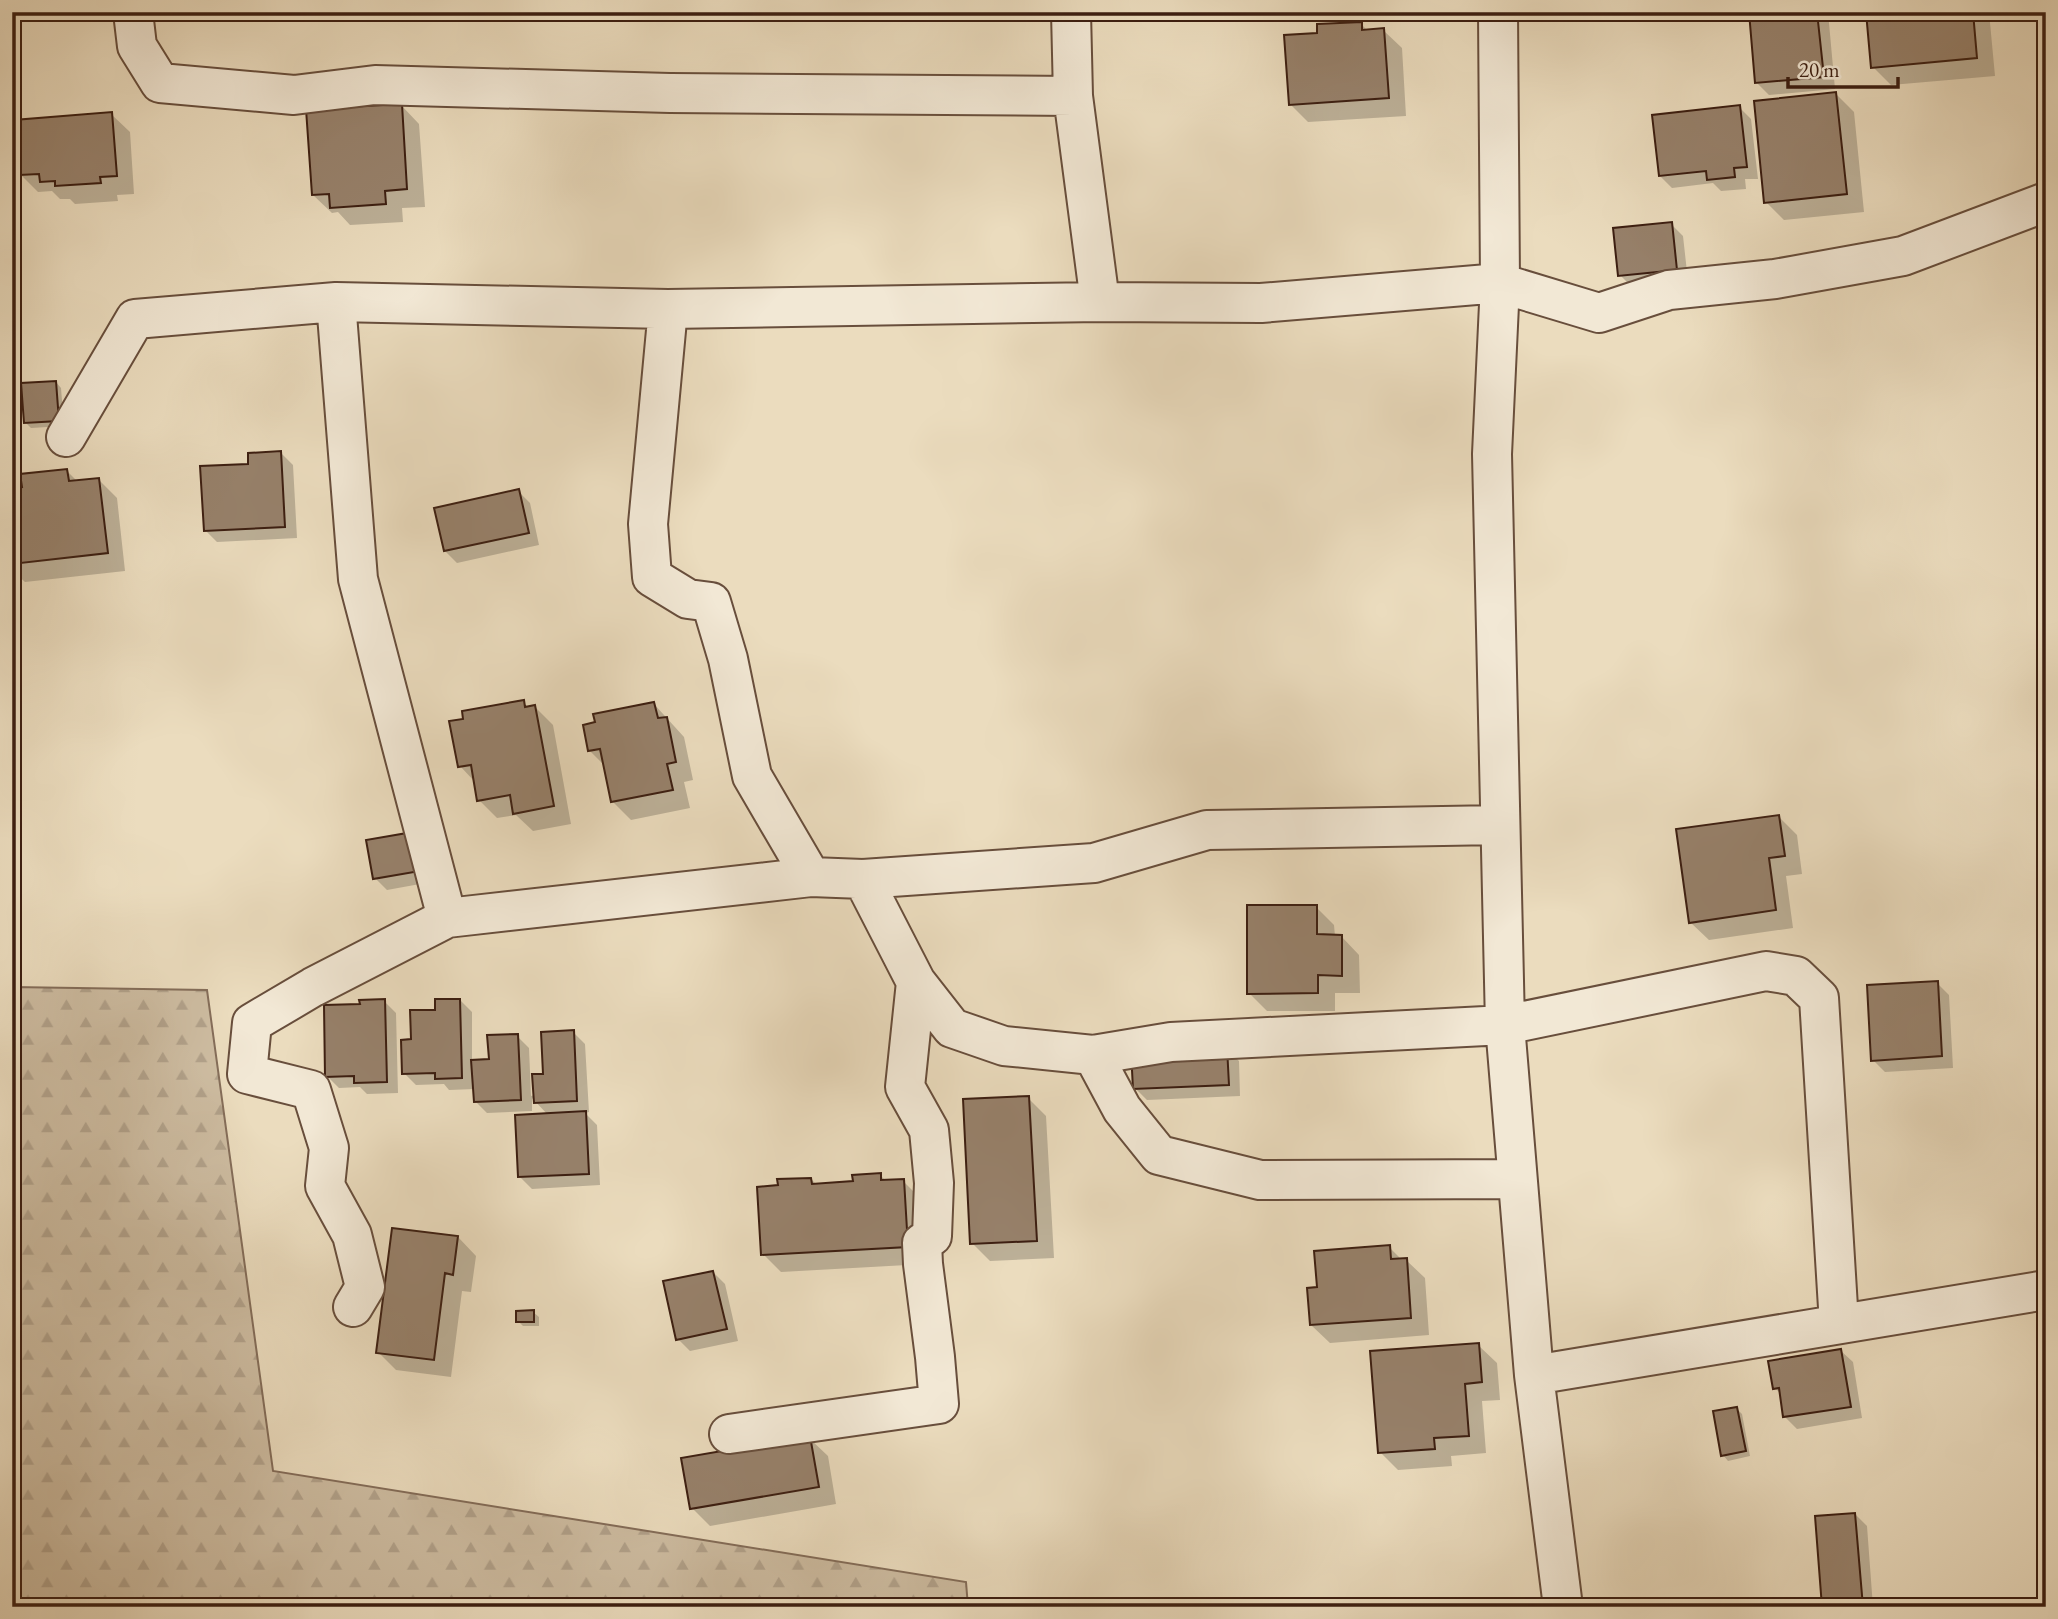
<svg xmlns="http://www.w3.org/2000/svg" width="2058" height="1619" viewBox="0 0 2058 1619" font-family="'EB Garamond',serif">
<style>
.forest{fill:url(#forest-firs);stroke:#846d59;stroke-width:2}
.shadow{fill:#0003}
.building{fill:#97816b;stroke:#3c1e11;stroke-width:2}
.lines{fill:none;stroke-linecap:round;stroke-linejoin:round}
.minor-casing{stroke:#684e3c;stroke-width:42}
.minor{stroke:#f2e8d5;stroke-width:38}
</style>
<defs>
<pattern id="forest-firs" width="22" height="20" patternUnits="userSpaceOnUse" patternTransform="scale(1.75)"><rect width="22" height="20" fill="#cdbca1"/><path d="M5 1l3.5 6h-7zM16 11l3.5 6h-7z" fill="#b1a18a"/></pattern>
</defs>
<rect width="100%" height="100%" fill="#ebdcbe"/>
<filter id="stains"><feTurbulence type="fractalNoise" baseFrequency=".00286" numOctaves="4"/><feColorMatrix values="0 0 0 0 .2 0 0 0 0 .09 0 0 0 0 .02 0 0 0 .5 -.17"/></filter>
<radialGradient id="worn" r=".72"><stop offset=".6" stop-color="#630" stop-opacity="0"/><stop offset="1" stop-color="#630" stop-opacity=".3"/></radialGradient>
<path class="forest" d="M12 987 207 990 273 1471 966 1582 968 1607H12Z"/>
<path class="shadow" d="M924 12H983V14L927 16Z
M1751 12H1828L1835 89 1769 95 1757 83Z
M1868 12H1989L1995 76 1891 85 1873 67Z
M1361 24 1368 31 1383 30 1402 48 1406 116 1308 122 1290 104 1319 35Z
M1836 94 1854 112 1864 212 1784 220 1766 202Z
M401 105 419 124 425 207 402 208 403 222 350 225 338 212 332 213 313 195Z
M1739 107 1751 119 1758 179H1745L1746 189 1721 191 1713 183 1672 188 1660 176Z
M111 114 130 132 134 194 117 195 118 201 75 204 70 199H60L52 191 38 192 20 174Z
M1671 224 1683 236 1688 281 1632 287 1620 275Z
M56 382 61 388 64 426 31 428 25 422Z
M281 453 293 465 297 538 217 542 205 530 250 466Z
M67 471 78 482 99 480 117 498 125 571 25 582 12 570V490L23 488Z
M518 491 530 503 539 545 457 563 445 551Z
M523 702 529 708 535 707 553 725 571 824 533 831 516 815 497 818 479 800 475 782 460 766Z
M654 704 684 737 693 780 684 782 690 808 631 820 613 802 605 766 590 751Z
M1779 817 1797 835 1802 874 1786 876 1793 928 1709 940 1690 922Z
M413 834 431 882 387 890 375 878Z
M1316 907 1334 925 1335 936H1341L1359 955 1360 993H1335V1011H1267L1249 993Z
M1937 983 1949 995 1953 1068 1885 1072 1873 1060Z
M460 1000 472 1012V1061H491L517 1036 529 1048 531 1096 535 1095 573 1032 585 1044 589 1112 585 1113 597 1125 600 1185 532 1189 520 1177 548 1115 532 1098V1111L487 1113 475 1101V1089L449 1090 444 1084 416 1085 404 1073 412 1041 437 1012Z
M384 1001 396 1013 398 1093 367 1094 360 1087 339 1088 327 1076 362 1006Z
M1227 1049 1239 1061 1240 1096 1147 1100 1135 1088Z
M1028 1098 1046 1116 1054 1258 990 1261 972 1243Z
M880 1175 887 1182 903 1181 921 1199 925 1264 781 1272 763 1254 780 1187 811 1179 817 1185 855 1183Z
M458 1237 476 1256 471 1292 462 1291 451 1377 396 1370 378 1352Z
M1389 1247 1402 1260H1406L1425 1278 1429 1335 1330 1343 1311 1325 1319 1289Z
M713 1272 725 1284 738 1341 690 1351 678 1339Z
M533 1312 539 1317V1326H523L518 1321Z
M1478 1345 1497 1363 1500 1400 1482 1401 1486 1453 1451 1456 1452 1466 1398 1470 1380 1452Z
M1841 1351 1853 1362 1862 1418 1797 1429 1785 1417 1782 1395 1775 1388Z
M1737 1409 1742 1414 1750 1456 1728 1461 1723 1455Z
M809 1438 828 1456 836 1504 710 1526 692 1508Z
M1855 1514 1867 1526 1873 1607H1824Z"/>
<path class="building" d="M1749 12H1817L1824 77 1755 83Z
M1866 12H1973L1977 58 1871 68Z
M1362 22V30L1384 28 1389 98 1289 105 1284 35 1317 33V24Z
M1836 92 1847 194 1764 203 1754 101Z
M402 104 407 189 385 191 386 204 330 208 329 194 312 195 306 109Z
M1740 105 1747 167 1734 168 1735 177 1707 180 1706 171 1659 176 1652 115Z
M112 112 117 176 100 177 101 183 55 186V181L40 182 39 174 19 175 14 120Z
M1672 222 1677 270 1618 276 1613 228Z
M56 381 59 421 24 423 21 383Z
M281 451 285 527 204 531 200 466 248 464V453Z
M67 469 69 481 99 478 108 553 12 564V488L22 487 20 474Z
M519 489 529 533 444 551 434 508Z
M524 700 525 707 535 705 554 806 513 814 510 795 477 801 471 765 458 767 449 721 463 719 462 711Z
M654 702 658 718 667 717 676 762 667 764 673 790 611 802 600 749 588 751 583 725 595 722 593 714Z
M1779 815 1785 856 1769 858 1776 910 1689 923 1676 829Z
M413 832 420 871 373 879 366 840Z
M1247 905H1317V934L1342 935V976L1318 975V993L1247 994Z
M1938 981 1942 1056 1871 1061 1867 985Z
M385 999 387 1082 354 1083V1076L325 1077 324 1005 360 1004 359 1000Z
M435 999H460L462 1078 435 1079V1073L402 1074 401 1040 411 1039 410 1010H435Z
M574 1030 577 1101 534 1103 532 1074H543L541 1032Z
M518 1034 521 1100 474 1102 471 1060 489 1059 487 1035Z
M1227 1047 1229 1085 1133 1089 1131 1051Z
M1029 1096 1037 1241 970 1244 963 1099Z
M586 1111 589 1174 518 1177 515 1115Z
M881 1173V1180L904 1179 908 1247 761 1255 757 1187 778 1185 777 1179 811 1178 812 1184 853 1181 852 1175Z
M392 1228 458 1236 453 1275 445 1273 434 1360 376 1353Z
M1390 1245 1391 1259 1407 1258 1411 1318 1310 1325 1307 1288 1317 1287 1314 1251Z
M713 1271 727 1329 676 1340 663 1281Z
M534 1310V1322H516V1311Z
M1479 1343 1482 1382 1465 1384 1469 1436 1434 1438 1435 1449 1378 1453 1370 1351Z
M1841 1349 1851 1407 1783 1417 1779 1388 1773 1389 1768 1361Z
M1737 1407 1746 1451 1721 1456 1713 1411Z
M810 1436 819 1487 690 1509 681 1458Z
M1855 1513 1863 1607H1822L1815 1516Z"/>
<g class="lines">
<defs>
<path id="minor" d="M133 12 137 46 160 83 294 95 375 85 670 93 1073 96
M1071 12 1073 96 1100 302
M1498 12 1500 283 1492 454 1505 1025 1534 1375 1563 1607
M336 302 358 579 447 918
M668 309 648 524 652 577 688 599 711 602 728 659 752 776 811 877
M66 437 135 319 336 302 668 309 1100 302 1261 303 1500 283 1599 313 1669 290 1775 279 1903 256 2046 202
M916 982 952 1028 1004 1046 1093 1055 1171 1042 1505 1025 1766 971 1796 976 1819 998 1839 1324
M1093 1055 1122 1109 1159 1155 1260 1180 1517 1179
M353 1307 365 1287 352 1235 325 1186 329 1148 311 1090 247 1074 252 1023 313 987 447 918 811 877 863 879 1094 863 1207 830 1500 825
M1534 1375 2046 1290
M729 1434 939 1404 935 1357 923 1264 922 1243 932 1236 934 1183 929 1130 905 1087 916 982 863 879"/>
</defs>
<use href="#minor" class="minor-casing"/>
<use href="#minor" class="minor"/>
</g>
<rect width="2058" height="1619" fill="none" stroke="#ebdcbe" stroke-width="42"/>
<rect x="14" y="14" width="2030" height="1591" fill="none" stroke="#3c1e11" stroke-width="3.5"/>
<rect x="21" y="21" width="2016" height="1577" fill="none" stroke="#3c1e11" stroke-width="2"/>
<path d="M1788 77v10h110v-10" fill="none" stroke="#3c1e11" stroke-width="3.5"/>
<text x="1799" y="77" font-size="21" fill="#3c1e11" stroke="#f2e8d5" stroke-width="5" paint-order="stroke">20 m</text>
<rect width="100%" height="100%" filter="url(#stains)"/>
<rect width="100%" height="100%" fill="url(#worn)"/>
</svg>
